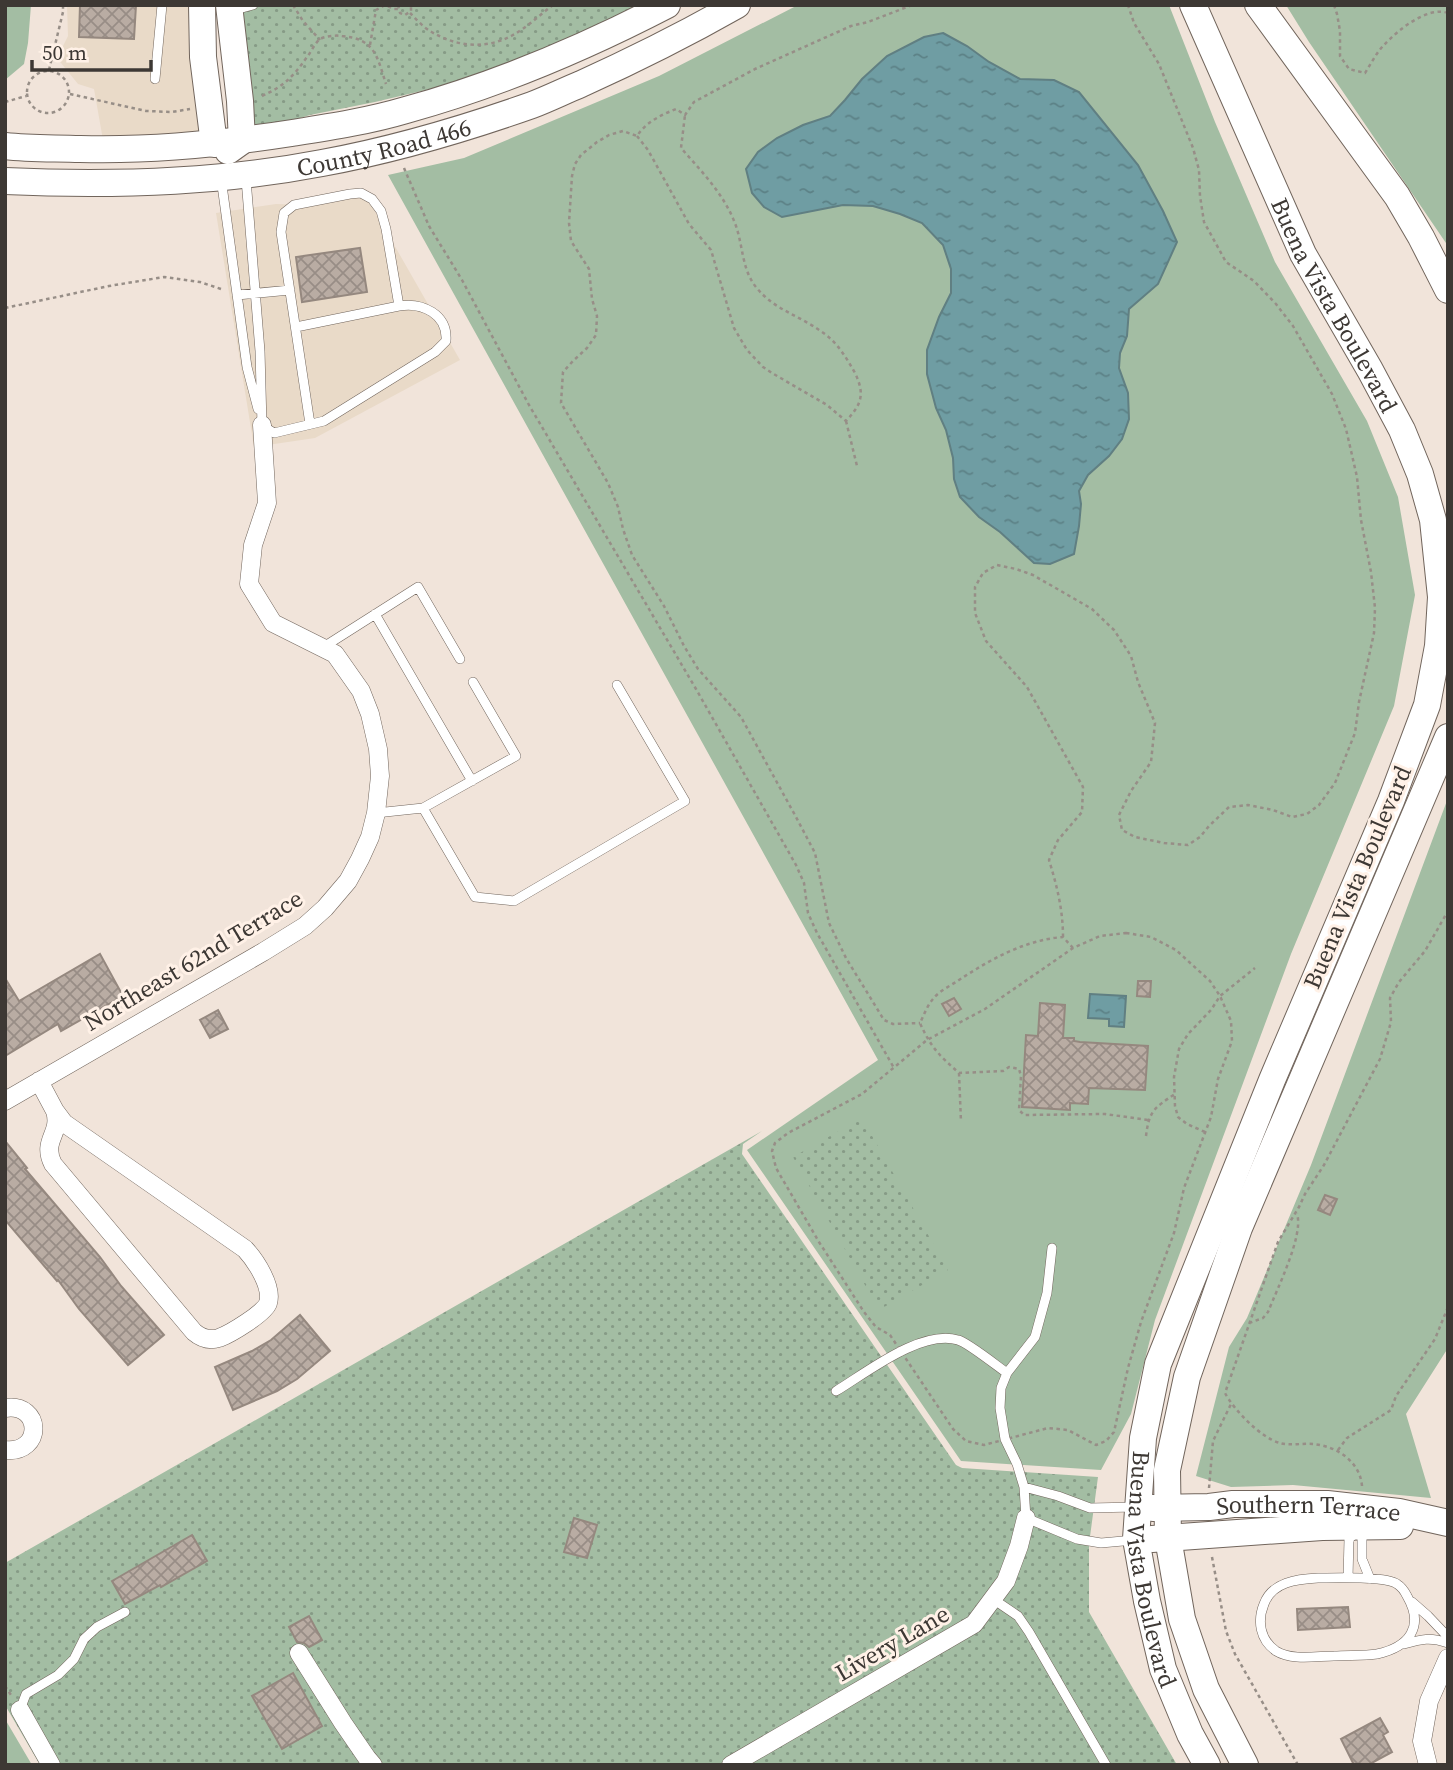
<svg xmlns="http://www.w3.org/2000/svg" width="1453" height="1770" viewBox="0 0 1453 1770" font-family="'Source Serif 4',serif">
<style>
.commercial{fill:#e9dac8}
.grass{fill:#a3bda3}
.park{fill:url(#park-dots)}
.water{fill:url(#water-ripples);stroke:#607f82;stroke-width:2}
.building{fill:url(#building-cross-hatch);stroke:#95887f;stroke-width:2}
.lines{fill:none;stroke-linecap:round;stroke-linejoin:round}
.lane-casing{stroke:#71655c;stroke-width:10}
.street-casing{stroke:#71655c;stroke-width:19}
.secondary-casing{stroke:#71655c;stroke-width:28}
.path{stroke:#978e87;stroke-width:2.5;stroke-dasharray:3.5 3.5;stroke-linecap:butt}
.lane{stroke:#fff;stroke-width:9}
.street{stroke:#fff;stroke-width:18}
.secondary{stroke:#fff;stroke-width:26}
.labels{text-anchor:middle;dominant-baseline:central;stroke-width:6;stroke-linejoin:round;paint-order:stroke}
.street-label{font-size:24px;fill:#3d3834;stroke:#fff1e7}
</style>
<defs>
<pattern id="park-dots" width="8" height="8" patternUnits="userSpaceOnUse" patternTransform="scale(1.75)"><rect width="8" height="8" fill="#a3bda3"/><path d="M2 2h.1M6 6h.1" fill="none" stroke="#869b86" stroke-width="1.8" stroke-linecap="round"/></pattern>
<pattern id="water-ripples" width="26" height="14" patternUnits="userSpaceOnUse" patternTransform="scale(1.75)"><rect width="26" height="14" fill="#6f9da3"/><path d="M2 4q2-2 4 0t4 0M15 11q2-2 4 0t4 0" fill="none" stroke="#5c8186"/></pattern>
<pattern id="building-cross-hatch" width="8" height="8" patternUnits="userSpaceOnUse" patternTransform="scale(1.75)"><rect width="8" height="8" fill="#b9aca3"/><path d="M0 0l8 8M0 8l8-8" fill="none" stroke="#988d86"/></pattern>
</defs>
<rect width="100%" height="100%" fill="#f1e4da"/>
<path class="commercial" d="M67 5H192L204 131 103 140 94 89 78 84 57 58 68 36Z
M365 194 460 360 315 438 254 447 216 213 276 204 312 205Z"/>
<path class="grass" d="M5 5H31L28 43 24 64 5 80Z
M798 5H1169L1215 122 1275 262 1367 421 1398 497 1415 595 1394 706 1291 954 1155 1320 1131 1414 1101 1470 961 1461 747 1150 878 1060 388 175 464 158 659 76Z
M1286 5H1448V246L1309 42Z
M1448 798V1348L1406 1414 1431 1498 1293 1485 1231 1487 1196 1476 1229 1347 1247 1318 1311 1165Z
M5 1719 32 1765H5Z"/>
<path class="park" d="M237 5H640L605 26 472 79 375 102 310 115 280 124 250 127Z
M862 1118 948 1270 879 1310 793 1157Z
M762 1131 743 1144 742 1154 956 1465 962 1468 1098 1477 1089 1544V1612L1177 1765H40L5 1705V1563Z"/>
<path class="water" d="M943 33 967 46 989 62 1020 79 1054 80 1079 92 1138 165 1163 211 1177 242 1158 284 1129 309 1127 336 1120 353 1119 368 1128 393 1129 419 1122 439 1109 456 1088 475 1079 491 1081 504 1079 526 1074 554 1050 564 1034 563 1000 532 979 517 960 497 954 479 953 458 946 430 936 408 927 374V350L939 317 951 293V269L943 245 922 223 900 214 873 206 843 205 782 217 764 207 752 193 746 169 758 152 777 138 803 125 830 116 845 100 862 79 887 56 924 37Z
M1090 994 1126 996 1124 1027 1109 1026V1019L1088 1018Z"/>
<path class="building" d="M80 5H136L134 39 79 37Z
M360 248 367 292 302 302 296 257Z
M100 954 123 996 61 1031 58 1024 5 1056V978L19 1001Z
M1138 981H1151L1150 997 1137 996Z
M954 998 961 1009 949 1016 942 1004Z
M1040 1003 1065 1005 1063 1038H1074V1041L1080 1042 1148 1046 1145 1090 1089 1088 1088 1104 1070 1103V1110L1022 1107 1026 1035 1038 1036Z
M218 1010 228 1029 210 1038 200 1020Z
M5 1141 27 1168 25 1169 100 1257 121 1286 164 1335 128 1365 79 1309 58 1280 57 1281 5 1220Z
M1325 1195 1337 1199 1330 1215 1318 1210Z
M300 1315 330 1351 297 1379 277 1391 233 1410 215 1367 252 1351 271 1340Z
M574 1518 597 1525 587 1558 564 1552Z
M192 1535 207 1561 161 1587 160 1585 125 1604 112 1581Z
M1348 1607 1350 1627 1298 1630 1297 1609Z
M309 1616 322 1640 309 1647 304 1643 297 1642 289 1627Z
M293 1673 322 1726 282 1749 252 1696Z
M1380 1718 1388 1732 1383 1735 1392 1752 1368 1765H1354L1341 1739Z"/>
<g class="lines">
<defs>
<path id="lane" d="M231 11 253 5
M155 79 162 5
M221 178 247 367 258 409
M246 179 260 351 262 425
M237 295 290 290
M296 327 399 306
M263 426 274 433 324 421 435 352 446 341C448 314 422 302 399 306L386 229 381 211 372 199 361 193 350 194 294 205 284 213 281 232 310 424
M375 614 472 781
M322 648 418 587 460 659
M423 808 516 756 473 682
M376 813 423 808 475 897 514 901 685 801 617 685
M1052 1248 1047 1293 1035 1337 1007 1373 1001 1388 1000 1408 1005 1439 1017 1464 1024 1487 1026 1518 1077 1539 1101 1543 1134 1540
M836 1391C866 1373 921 1329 958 1340 967 1342 997 1366 1007 1373
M1024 1487 1058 1496 1090 1508 1135 1507
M1362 1530V1559L1370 1579
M1318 1578C1334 1578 1386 1576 1397 1584 1402 1587 1405 1592 1407 1596 1425 1627 1409 1647 1377 1654 1364 1656 1348 1655 1334 1656 1317 1656 1292 1661 1276 1651 1260 1640 1257 1621 1264 1604 1272 1582 1297 1579 1318 1578Z
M1348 1578 1349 1539 1356 1532
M993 1599 1018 1616 1029 1632 1106 1765
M1412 1602 1428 1616 1448 1637
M1404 1644C1422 1639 1430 1637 1448 1643
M20 1710 26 1694 58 1675 74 1659 84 1639 97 1627 125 1612"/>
<path id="street" d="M39 1081 55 1111 64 1123 245 1249C256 1261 273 1287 268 1303 265 1313 230 1334 219 1338 209 1341 201 1338 194 1332L53 1164C41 1140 62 1134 55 1111
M5 1101 263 952 305 926 325 908 348 881 360 859 370 837 376 813 380 776 378 749 370 714 361 691 335 654 273 623 249 584 253 545 267 503 262 425
M5 1408C42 1402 44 1454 5 1450
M299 1653 343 1723 367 1758 373 1765
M20 1710 51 1765
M731 1765 974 1624 1006 1581 1019 1546 1026 1518
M1428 1765 1422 1741 1429 1701 1448 1658"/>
<g id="secondary">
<path d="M202 5 203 57 214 144"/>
<path id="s1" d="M1193 5 1303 254 1370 370 1402 430 1420 474 1433 520 1441 597 1438 646 1427 705 1391 801 1272 1080 1158 1364 1143 1438 1136 1539 1147 1601 1163 1669 1190 1734 1207 1765"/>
<path d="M1258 5 1397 196 1421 237 1448 290"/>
<path d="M5 146C30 149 55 148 80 149 151 151 221 144 292 133 330 127 369 121 406 110 497 85 584 48 667 5"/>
<path d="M228 151 242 141 240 101 229 5"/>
<path id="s2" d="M5 181C111 186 218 183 322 163 393 150 464 129 532 105 548 99 564 91 581 84 634 60 686 34 737 5"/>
<path id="s3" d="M1153 1508 1209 1507 1233 1504H1327L1399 1512 1448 1523"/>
<path d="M1152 1539 1322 1527 1400 1526"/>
<path d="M1245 1765 1206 1689 1182 1619 1168 1538 1167 1470 1187 1377 1239 1228 1448 737"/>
</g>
</defs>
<use href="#lane" class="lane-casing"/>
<use href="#street" class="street-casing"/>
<use href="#secondary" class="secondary-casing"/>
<path class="path" d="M293 5 303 21 320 40
M398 5 400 13 405 15 411 11V5
M912 5 868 22 851 26 755 69 694 102 685 115 676 109C661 115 646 122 637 136L623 131 609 135 597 142 581 155 575 164 572 176 569 223 571 241 589 269 592 299 597 316 596 335 587 348 573 361 563 372 561 403 608 483 618 507 623 529 632 555 664 606 684 646 698 669 741 717 796 817 815 853 829 923 846 958 884 1020 893 1024 920 1023
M1334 5 1337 14 1340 31V56L1349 69 1365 73C1371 64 1376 53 1384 45 1398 30 1427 6 1448 13
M410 13C416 19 423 27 430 31 456 47 486 50 513 35 526 28 541 14 553 5
M370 45 376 10 385 5 394 9H398
M49 70 63 12V5
M27 92a21 21 0 1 1 42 0a21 21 0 1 1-42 0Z
M70 94 146 111 172 112 190 109
M262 96C284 86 293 77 307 57 311 52 315 43 320 39 326 36 336 35 342 36 375 39 377 56 386 84
M5 102 26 96
M637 136 648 150 689 224 711 250 734 328 747 350 763 367 772 373 827 405 846 421C862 404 865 394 855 373 846 357 837 342 822 332 799 315 774 310 756 287 742 270 743 246 736 226 725 195 702 172 681 148L685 115
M404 168 429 226 462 280 529 405 696 689 796 865 804 883 808 913 817 933 894 1068
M5 308 109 286 164 277 200 282 224 290
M846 421 857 466
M1126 933 1151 937 1176 950 1210 981 1220 996 1231 1021 1232 1041 1218 1079 1211 1117 1184 1188 1174 1233 1141 1322 1128 1368 1114 1432 1106 1441 1096 1445 1068 1430 1048 1428 984 1445 966 1441 953 1429 890 1335 876 1327 864 1312 819 1242 776 1168 772 1151 775 1143 788 1133 862 1094 927 1040 985 1009 1073 948 1100 936Z
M1063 937C1063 910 1057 886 1049 860L1058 840 1082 812 1083 787 1027 687 986 641 975 613V587L983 573 997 565 1016 569 1033 575 1092 609 1114 630 1131 656 1138 682 1155 723 1151 762 1131 791 1119 815 1122 830 1135 837 1164 843 1188 845 1200 837 1209 826 1229 807 1248 805 1273 810 1292 817 1307 814 1319 805 1335 783 1355 733 1359 702 1374 633 1375 608 1371 572 1361 520 1357 477 1346 429 1332 394 1293 326 1276 304 1254 281 1226 262 1204 222 1200 196 1199 170 1193 148 1159 64 1134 23 1128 5
M1073 948 1063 937C1025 940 991 959 959 980 950 986 939 991 933 999 927 1006 924 1015 920 1023 931 1048 940 1056 959 1073L1003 1071 1009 1067 1019 1069 1021 1076 1019 1110 1024 1115 1105 1114 1148 1120
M959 1073 961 1122
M1205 1132 1187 1124 1178 1117 1175 1106 1174 1077 1179 1049 1188 1034 1211 1010 1220 996 1255 968
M1146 1136C1149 1111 1154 1108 1175 1094
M1249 1323 1263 1318 1268 1312C1277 1289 1304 1235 1297 1214
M1338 1450 1347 1438 1391 1410 1396 1396 1435 1339 1448 1307
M1362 1486C1360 1461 1336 1446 1313 1444 1303 1443 1290 1446 1280 1443 1261 1438 1234 1410 1225 1393L1278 1242 1299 1207 1305 1194 1324 1165 1380 1059 1391 1022 1390 998 1399 982 1425 951 1448 911
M1209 1488 1213 1441 1231 1404
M1212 1557 1226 1631 1235 1654 1298 1765
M5 1686 11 1695"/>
<use href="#lane" class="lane"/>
<use href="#street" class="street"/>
<use href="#secondary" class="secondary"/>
</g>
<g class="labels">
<g class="street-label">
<text stroke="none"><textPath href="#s2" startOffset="382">County Road 466</textPath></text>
<text stroke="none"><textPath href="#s1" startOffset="332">Buena Vista Boulevard</textPath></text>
<text transform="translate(1357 877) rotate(-67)">Buena Vista Boulevard</text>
<text transform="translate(193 960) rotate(-31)">Northeast 62nd Terrace</text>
<text stroke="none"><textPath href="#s3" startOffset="156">Southern Terrace</textPath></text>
<text stroke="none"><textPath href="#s1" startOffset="1676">Buena Vista Boulevard</textPath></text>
<text transform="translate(892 1643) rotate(-30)">Livery Lane</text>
</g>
</g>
<rect width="1453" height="1770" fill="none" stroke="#3d3834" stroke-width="14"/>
<path d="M32 60v10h119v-10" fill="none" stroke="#3d3834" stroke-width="3.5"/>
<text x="42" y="60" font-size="21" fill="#3d3834" stroke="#fff1e7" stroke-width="5" paint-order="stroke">50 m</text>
</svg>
